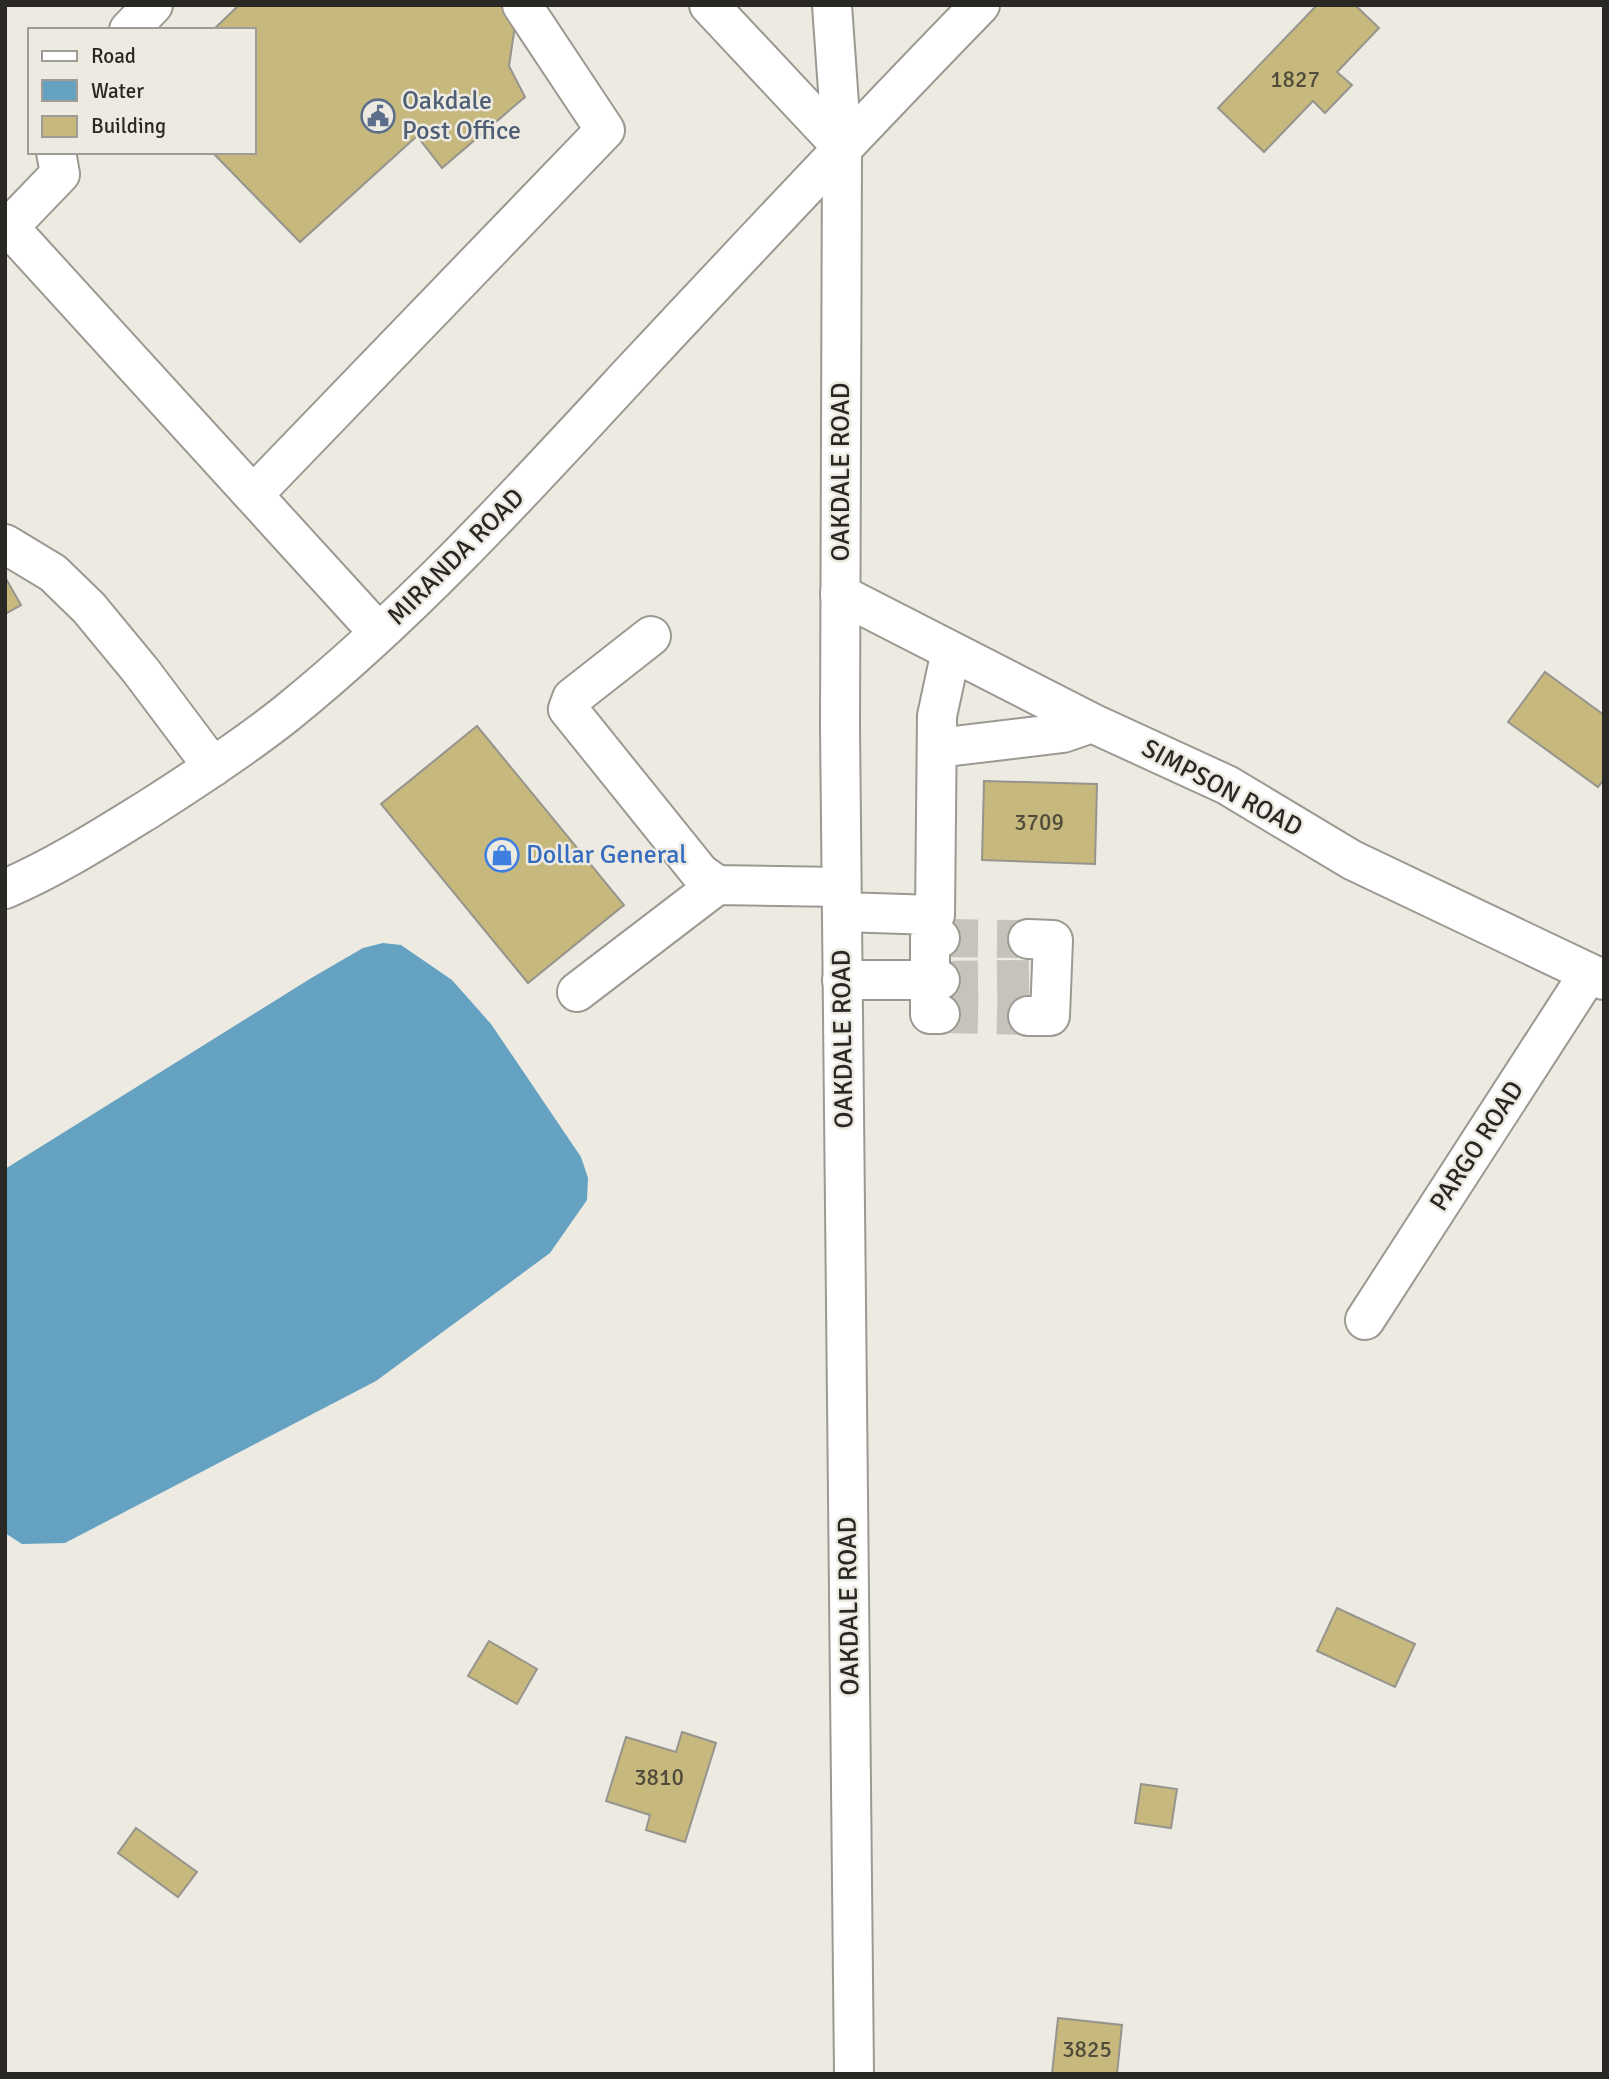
<svg xmlns="http://www.w3.org/2000/svg" width="1609" height="2079" viewBox="0 0 1609 2079" font-family="Signika,sans-serif">
<style>
.water{fill:#65a2c2}
.building{fill:#c7b87e;stroke:#96948c;stroke-width:2}
.lines{fill:none;stroke-linecap:round;stroke-linejoin:round}
.minor-tunnel{stroke:#c6c3bc;stroke-width:38;stroke-dasharray:38 19;stroke-linecap:butt}
.minor-casing{stroke:#9b9991;stroke-width:42}
.major-casing{stroke:#9b9991;stroke-width:42}
.minor{stroke:#fff;stroke-width:38}
.major{stroke:#fff;stroke-width:38}
.labels{text-anchor:middle;dominant-baseline:central;stroke-width:5;stroke-linejoin:round;paint-order:stroke}
.number-label{font-size:23px;fill:#504c3b}
.service-label{font-size:26px;fill:#4e5e75;stroke:#edeae2;text-anchor:start}
.street-label{font-size:26px;fill:#292825;stroke:#edeae2}
.shop-label{font-size:26px;fill:#366cbe;stroke:#edeae2;text-anchor:start}
</style>
<rect width="100%" height="100%" fill="#edeae2"/>
<path class="water" d="M383 943 401 945 452 980 491 1024 581 1157 588 1178 587 1200 550 1253 376 1381 65 1543 22 1544 5 1533V1169L313 977 363 948Z"/>
<path class="building" d="M239 5H504L516 19 509 66 525 97 442 168 417 136 300 242 212 152H254V30H213Z
M1317 5H1355L1379 28 1337 72 1352 85 1325 113 1313 101 1264 152 1218 108Z
M5 577 21 605 5 614Z
M1545 672 1604 715V779L1598 787 1508 722Z
M477 726 624 905 528 983 381 804Z
M984 781 1097 784 1095 864 982 860Z
M1337 1608 1415 1644 1395 1687 1317 1651Z
M489 1641 537 1669 517 1704 468 1676Z
M682 1732 716 1743 685 1842 646 1830 650 1815 606 1801 626 1737 676 1752Z
M1141 1784 1177 1789 1171 1828 1135 1823Z
M136 1828 197 1872 178 1897 118 1853Z
M1058 2018 1122 2025 1117 2074H1052Z"/>
<g class="lines">
<path class="minor-tunnel" d="M940 938 1028 939
M940 980 1029 979
M940 1014 1028 1016"/>
<defs>
<path id="minor" d="M129 30 153 5
M5 223 379 633
M9 227 60 174 56 152
M253 495 605 130 522 5
M5 544 53 573 89 608 141 671 213 767
M840 594 1092 723 1227 785 1352 860 1604 980
M651 636 572 698 568 709 700 873 717 885 841 887
M937 748 1063 733 1092 723
M5 889C56 867 103 837 150 808 197 778 243 748 287 713 413 611 522 491 632 372 747 249 862 126 980 5
M842 912 935 915 937 716 951 651
M1028 939 1053 940 1050 1016H1028
M842 980H930V1014H940
M940 980H930V938H940
M577 992 717 885
M1365 1320 1589 973"/>
<path id="major" d="M709 5 842 147
M832 5 842 147 840 726 854 2074"/>
</defs>
<use href="#minor" class="minor-casing"/>
<use href="#major" class="major-casing"/>
<use href="#minor" class="minor"/>
<use href="#major" class="major"/>
</g>
<defs>
<symbol id="civic-ring" viewBox="-11 -11 22 22"><circle r="9.5" fill="#edeae2" stroke="#5c6f8a" stroke-width="1.5"/><path d="M-.6-6.5H3V-4.5H.6V-3L4-1V1h2V6H-6V1h2V-1L-.6-3ZM-1.2 2.5V6h2.4V2.5Z" fill="#5c6f8a"/></symbol>
<symbol id="shop-ring" viewBox="-11 -11 22 22"><circle r="9.5" fill="#edeae2" stroke="#3f7fe0" stroke-width="1.5"/><path d="M-5-2.5h2.3a2.7 3.5 0 0 1 5.4 0H5L5.5 6h-11ZM-1.5-2.5h3a1.5 2.3 0 0 0-3 0Z" fill="#3f7fe0"/></symbol>
</defs>
<g fill-rule="evenodd">
<use href="#civic-ring" x="359" y="97" width="38" height="38"/>
<use href="#shop-ring" x="483" y="836" width="38" height="38"/>
</g>
<g class="labels">
<g class="number-label">
<text x="1295" y="79">1827</text>
<text x="1039" y="822">3709</text>
<text x="659" y="1777">3810</text>
<text x="1087" y="2049">3825</text>
</g>
<g class="service-label">
<text x="402" y="101">Oakdale<tspan x="402" dy="30">Post Office</tspan></text>
</g>
<g class="street-label">
<text transform="translate(841 472) rotate(-90)">OAKDALE ROAD</text>
<text transform="translate(456 557) rotate(-45)">MIRANDA ROAD</text>
<text transform="translate(1222 788) rotate(28)">SIMPSON ROAD</text>
<text transform="translate(843 1039) rotate(-91)">OAKDALE ROAD</text>
<text transform="translate(1477 1146) rotate(-57)">PARGO ROAD</text>
<text transform="translate(849 1606) rotate(-91)">OAKDALE ROAD</text>
</g>
<g class="shop-label">
<text x="526" y="855">Dollar General</text>
</g>
</g>
<rect width="1609" height="2079" fill="none" stroke="#292825" stroke-width="14"/>
<rect x="28" y="28" width="228" height="126" fill="#edeae2" stroke="#9f9c96" stroke-width="2"/>
<rect x="42" y="51" width="35" height="10" fill="#ffffff" stroke="#9f9c96" stroke-width="2"/>
<text x="91" y="63" font-size="21" fill="#292825">Road</text>
<rect x="42" y="80" width="35" height="21" fill="#65a2c2" stroke="#9f9c96" stroke-width="2"/>
<text x="91" y="98" font-size="21" fill="#292825">Water</text>
<rect x="42" y="116" width="35" height="21" fill="#c7b87e" stroke="#9f9c96" stroke-width="2"/>
<text x="91" y="133" font-size="21" fill="#292825">Building</text>
</svg>
